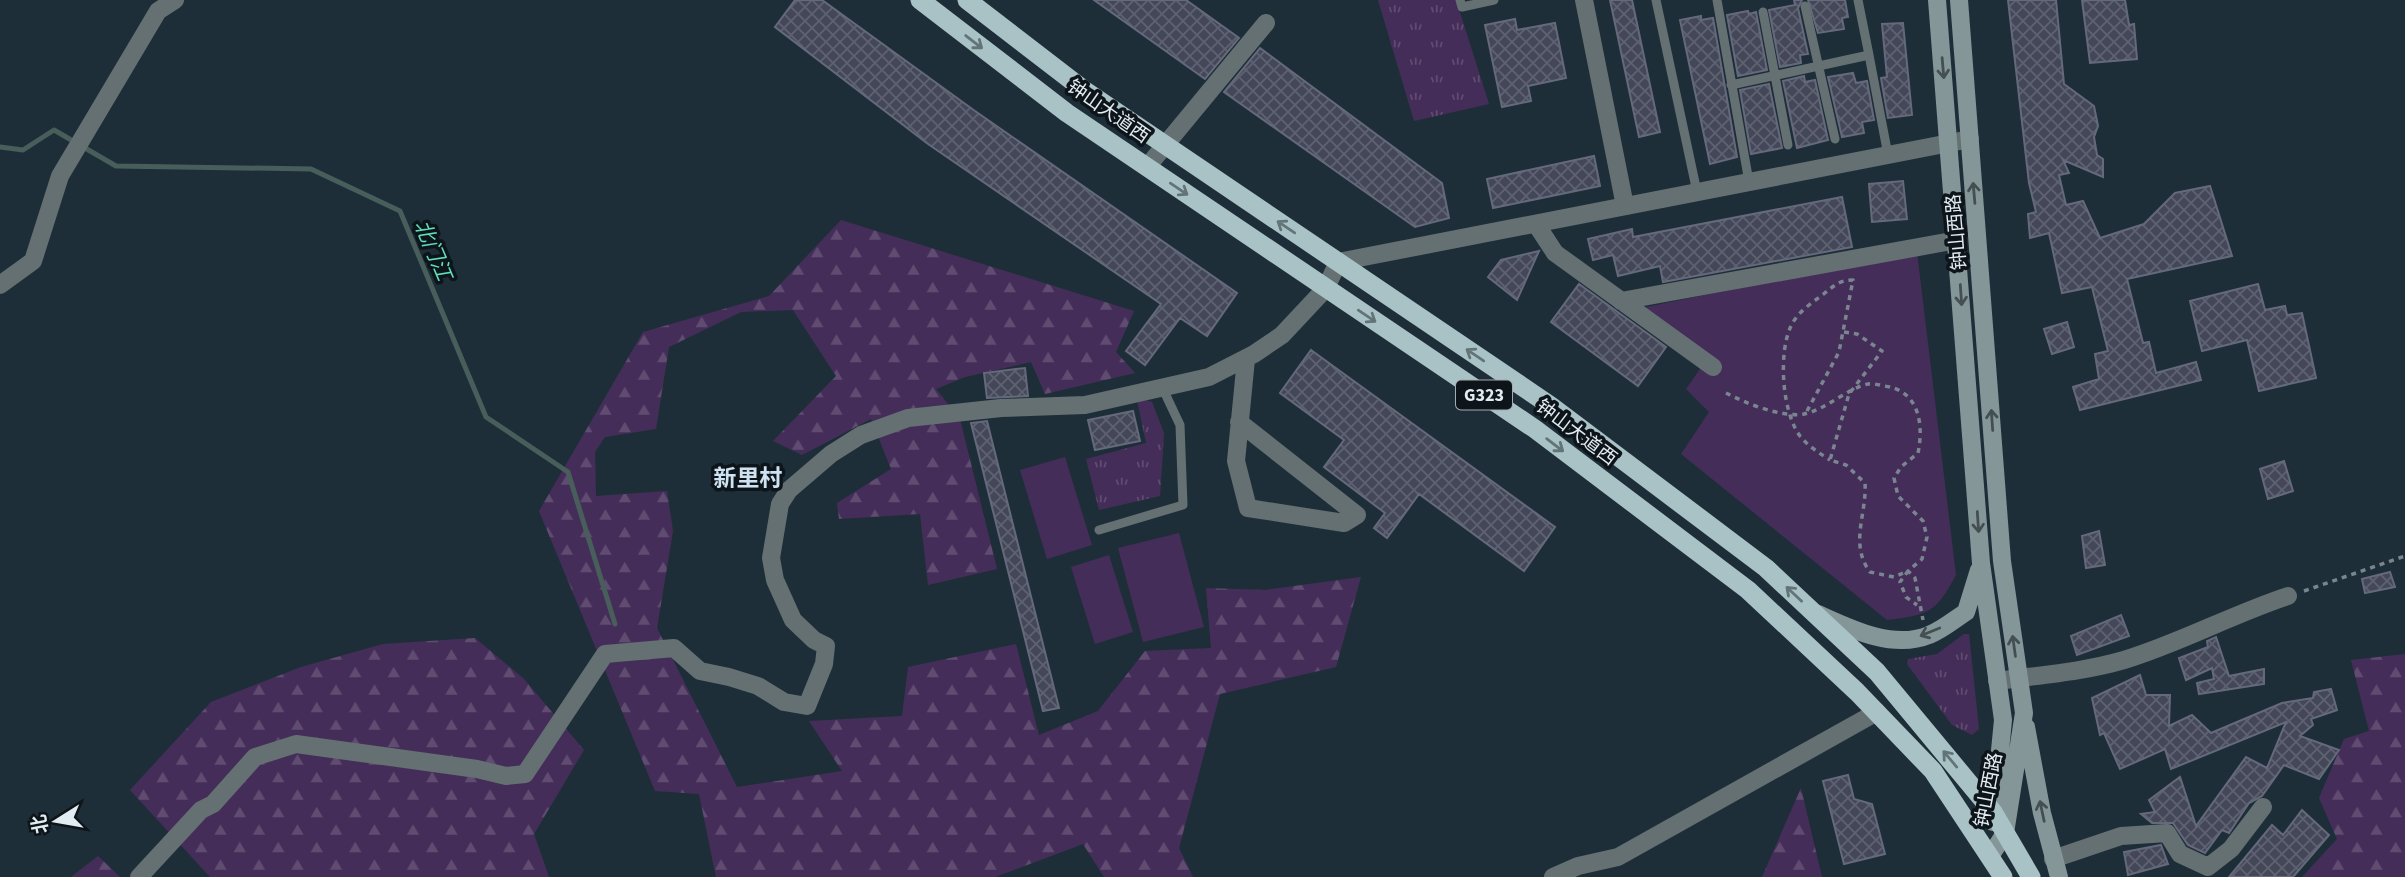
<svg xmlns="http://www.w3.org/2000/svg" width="2405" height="877" viewBox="0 0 2405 877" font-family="'Source Sans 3','Noto Sans SC',sans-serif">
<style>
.grass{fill:url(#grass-tufts)}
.forest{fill:url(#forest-firs)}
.park{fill:#452d59}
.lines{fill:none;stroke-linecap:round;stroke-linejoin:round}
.stream{stroke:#475e5b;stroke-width:5}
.building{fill:url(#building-cross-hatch);stroke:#65697c;stroke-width:2}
.path{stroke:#79868f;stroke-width:3.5;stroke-dasharray:5 5;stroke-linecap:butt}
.service{stroke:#657072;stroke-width:9}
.minor{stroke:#657072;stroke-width:18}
.tertiary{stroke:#657072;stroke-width:18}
.secondary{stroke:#859699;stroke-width:18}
.trunk{stroke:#a8c2c5;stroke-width:19}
.oneway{stroke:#637478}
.oneway2{stroke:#444f53}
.labels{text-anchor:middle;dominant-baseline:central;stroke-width:7;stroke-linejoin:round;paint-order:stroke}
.shield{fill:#0e151a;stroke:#a2acb2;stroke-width:2}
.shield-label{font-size:18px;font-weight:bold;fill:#e2ecf3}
.street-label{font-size:19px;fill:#e2ecf3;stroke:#0e151a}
.water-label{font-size:21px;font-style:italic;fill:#5fdfbf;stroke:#0e151a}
.quarter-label{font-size:23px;font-weight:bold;fill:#cee2f1;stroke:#0e151a}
</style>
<defs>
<pattern id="grass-tufts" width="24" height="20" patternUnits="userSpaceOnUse" patternTransform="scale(1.75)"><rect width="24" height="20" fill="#452d59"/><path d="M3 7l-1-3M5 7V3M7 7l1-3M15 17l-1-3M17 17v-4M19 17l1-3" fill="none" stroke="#604c71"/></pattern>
<pattern id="forest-firs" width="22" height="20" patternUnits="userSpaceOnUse" patternTransform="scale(1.75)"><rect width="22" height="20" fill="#452d59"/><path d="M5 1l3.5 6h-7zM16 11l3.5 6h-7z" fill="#604c71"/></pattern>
<pattern id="building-cross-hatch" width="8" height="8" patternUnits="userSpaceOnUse" patternTransform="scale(1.75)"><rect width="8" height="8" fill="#434758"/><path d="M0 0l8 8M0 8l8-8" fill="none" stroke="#5e6270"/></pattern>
</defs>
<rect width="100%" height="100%" fill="#1e2e39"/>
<path class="grass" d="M1378 0H1456L1489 104 1414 121Z
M1143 399 1152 402 1164 433 1160 496 1099 510 1086 459 1146 443 1137 400Z
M1964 634H1969L1979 729 1972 735 1952 725 1907 664 1908 659 1937 654Z"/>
<path class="forest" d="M841 220 1134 311 1116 352 1135 373 1045 394 1031 362 965 377 936 389 960 419 997 569 928 585 920 514 839 519 837 503 891 469 871 419 802 455 773 441 836 376 793 310 741 312 669 347 656 429 605 437 595 452 596 496 667 491 673 531 657 628 737 787 842 771 809 721 902 716 908 667 1016 644 1039 735 1098 711 1145 651 1211 648 1206 588 1265 590 1361 577 1336 667 1220 694 1179 848 1193 877H1104L1083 844 995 877H716L699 794 655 791 539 511 643 332 769 296Z
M475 638 524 679 584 750 534 834 549 877H210L130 790 211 702 301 667 383 644Z
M2405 654V877H2302L2337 839 2319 798 2344 739 2369 731 2351 660Z
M1801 788 1822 877H1762Z
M98 856 120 877H71Z"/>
<path class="park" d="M1917 252 1956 575C1936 612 1930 615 1887 620L1681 454 1709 412 1686 389 1709 356 1641 308Z
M1065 457 1092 545 1047 559 1020 470Z
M1179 533 1204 627 1143 642 1118 548Z
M1109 555 1133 632 1095 644 1071 567Z"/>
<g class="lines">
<path class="stream" d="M0 147 23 150 54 130 116 166 311 169 400 211 486 417 568 472 615 624"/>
</g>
<path class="building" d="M795 0H822L975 111 1237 293 1207 336 1180 318 1145 365 1126 351 1161 304 928 144 775 27Z
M1094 0H1186L1239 38 1205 79Z
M1610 0H1632L1660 132 1639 137Z
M1794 0H1802L1798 8 1808 54 1800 55 1801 63 1780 67 1769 10 1795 5Z
M1808 0H1845L1848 17 1842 18 1844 29 1818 33Z
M2008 0H2056L2064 84 2094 106 2098 126 2094 137 2097 155 2103 159V177L2063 160 2069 173 2059 175 2066 205 2083 201 2100 238 2144 224 2175 193 2210 186 2232 256 2127 279 2143 343 2149 342 2156 373 2196 362 2201 380 2080 410 2073 387 2099 379 2095 354 2108 351 2092 287 2062 293 2049 233 2030 238 2028 214 2036 212 2029 183Z
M2082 0H2125L2129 25 2134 24 2137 59 2090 63Z
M1748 11 1749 14 1756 12 1767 70 1738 76 1727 15Z
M1701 16V20L1713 18 1737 157 1710 164 1680 20Z
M1515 19 1517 30 1555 23 1566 78 1528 86 1531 101 1502 107 1485 25Z
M1903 23 1912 115 1888 118 1881 78 1887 77 1882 24Z
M1260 48 1442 183 1449 218 1415 227 1224 92Z
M1853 73 1856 83 1867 81 1874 120 1862 122 1864 133 1842 137 1828 77Z
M1804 76 1805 82 1815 80 1828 140 1797 148 1783 81Z
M1769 84 1782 148 1751 154 1740 90Z
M1594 156 1600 186 1493 208 1487 179Z
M1903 181 1907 219 1872 222 1869 184Z
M1842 197 1852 247 1663 282 1660 266 1618 276 1613 255 1593 260 1588 239 1632 229 1633 237Z
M1539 251 1517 300 1488 277 1501 260Z
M1579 284 1666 347 1638 386 1551 322Z
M2258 284 2265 310 2285 306 2287 315 2302 313 2316 378 2259 391 2247 340 2202 351 2190 301Z
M2067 322 2074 347 2052 354 2044 329Z
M1311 350 1555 527 1524 571 1419 494 1387 538 1374 528 1385 513 1324 467 1344 440 1280 393Z
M1025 368 1028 396 987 398 984 373Z
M1133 411 1140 441 1095 450 1088 420Z
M987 421 1059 708 1043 711 971 423Z
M2284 461 2293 491 2268 499 2260 469Z
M2099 531 2105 565 2086 568 2082 536Z
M2390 572 2395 587 2365 593 2362 579Z
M2121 615 2129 636 2077 655 2071 636Z
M2216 637 2229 676 2264 669V684L2199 694 2197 683 2214 679 2212 668 2186 680 2179 658 2208 647 2207 641Z
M2140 675 2146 695H2170L2169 726 2192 715 2211 733 2282 703 2313 698 2314 692 2331 689 2337 710 2311 719 2313 725 2300 736 2339 750 2319 779 2284 765 2262 796 2249 803 2229 833 2222 830 2205 853 2188 845 2173 823H2152L2141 814 2155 812 2149 800 2180 777 2196 826 2246 757 2267 768 2286 722 2171 769 2165 749 2120 769 2104 733 2100 735 2092 698Z
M1848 775 1854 799 1872 804 1885 854 1844 864 1823 781Z
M2302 810 2329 835 2293 877H2229L2272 825 2283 835Z
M2161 845 2168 864 2128 875 2124 852Z"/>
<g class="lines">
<path class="path" d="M1844 332 1857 334 1882 351 1849 394 1830 460 1846 465 1865 483C1867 514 1849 544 1870 572L1894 577 1908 571 1900 582 1906 597 1917 605
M1726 393C1745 403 1782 418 1804 414 1825 410 1850 387 1868 384 1872 383 1880 385 1884 386 1919 390 1924 424 1918 453L1901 467 1894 478 1898 496 1923 521 1927 537 1922 559 1908 571 1915 578 1923 620
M1807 411 1839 352 1853 280C1838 280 1833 287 1821 296 1810 304 1797 313 1791 326 1778 353 1782 412 1800 436 1808 446 1819 453 1830 460
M2304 591 2405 556"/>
<path class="service" d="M1460 0 1462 7 1494 0
M1656 0 1697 192
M1717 0 1749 182
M1858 0 1869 55
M1805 6 1835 139
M1763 12 1788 145
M1731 85 1869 55 1888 155
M1099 530 1183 505 1180 425 1162 387"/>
<path class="minor" d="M1584 0 1625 206
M1147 167 1266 23
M1536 224 1555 253 1713 367
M0 285 33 261 60 176 158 11 175 0
M1621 301 1957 240
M1239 422 1357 515 1344 523 1248 508 1236 461 1246 359
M1997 681C2039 675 2083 672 2124 660 2180 643 2233 614 2288 596
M2053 859 2121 836 2167 833 2180 854 2208 867 2231 849 2263 807
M139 877 201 810 213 804 255 757 296 744 477 769 506 776 525 774 605 654 674 648 700 671 729 677 758 686 784 702 807 706 824 664 826 646 814 640 793 620 775 580 771 558 780 504 789 490 831 454 861 435 908 418 1001 408 1085 405 1209 377 1254 354 1282 335 1326 288
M1553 877 1578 866 1618 857 1877 712"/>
<path class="tertiary" d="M1326 288 1338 262 1970 139"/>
<path class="secondary" d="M1937 0 1981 563 2003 720 1993 822
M1959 0 2002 561 2024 713 2005 833 1991 855
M1818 614C1851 629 1893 650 1929 635 1942 630 1955 619 1966 612L1979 570
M2026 727 2042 813 2059 877"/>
<path class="trunk" d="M920 0 1067 113 1535 429 1748 590 1857 692 1933 771 2003 877
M967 0 1084 90 1551 406 1766 568 1877 672 1993 812 2031 877"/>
</g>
<defs><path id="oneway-shaft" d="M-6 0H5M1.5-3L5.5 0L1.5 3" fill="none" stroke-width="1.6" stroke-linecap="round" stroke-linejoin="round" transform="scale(1.75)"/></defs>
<g class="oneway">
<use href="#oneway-shaft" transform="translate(974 42) rotate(38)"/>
<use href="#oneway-shaft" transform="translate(1179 189) rotate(34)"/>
<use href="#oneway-shaft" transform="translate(1286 227) rotate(-146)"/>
<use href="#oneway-shaft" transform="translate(1367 316) rotate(34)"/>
<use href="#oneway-shaft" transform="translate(1475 355) rotate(-146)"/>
<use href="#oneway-shaft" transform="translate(1555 445) rotate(37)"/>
<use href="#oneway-shaft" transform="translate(1794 594) rotate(-137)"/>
<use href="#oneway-shaft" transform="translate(1950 759) rotate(-130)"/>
</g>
<g class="oneway2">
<use href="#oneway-shaft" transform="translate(1943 68) rotate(85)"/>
<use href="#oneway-shaft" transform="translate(1974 193) rotate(-95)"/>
<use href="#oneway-shaft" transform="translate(1961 295) rotate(86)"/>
<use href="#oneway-shaft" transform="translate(1992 420) rotate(-94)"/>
<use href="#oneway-shaft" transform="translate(1978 522) rotate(86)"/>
<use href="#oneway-shaft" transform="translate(1930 632) rotate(158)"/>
<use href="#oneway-shaft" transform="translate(2014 646) rotate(-98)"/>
<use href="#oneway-shaft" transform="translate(2042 811) rotate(-102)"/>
</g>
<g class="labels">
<rect class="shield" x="1456" y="380.5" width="56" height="29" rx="5"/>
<g class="shield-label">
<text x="1484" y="395">G323</text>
</g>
<g class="street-label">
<text transform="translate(1108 112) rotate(35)">钟山大道西</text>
<text transform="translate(1957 232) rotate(-95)">钟山西路</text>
<text transform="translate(1576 433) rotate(37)">钟山大道西</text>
<text transform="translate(1989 790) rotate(-79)">钟山西路</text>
</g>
<g class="water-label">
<text transform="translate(433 250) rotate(67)">北门江</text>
</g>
<g class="quarter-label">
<text x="748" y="478">新里村</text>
</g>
</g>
<g transform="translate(56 821) rotate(259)" stroke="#0e151a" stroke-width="5" paint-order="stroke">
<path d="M0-5L12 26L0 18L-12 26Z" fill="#e2ecf3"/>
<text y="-10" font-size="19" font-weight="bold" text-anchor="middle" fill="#e2ecf3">北</text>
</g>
</svg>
